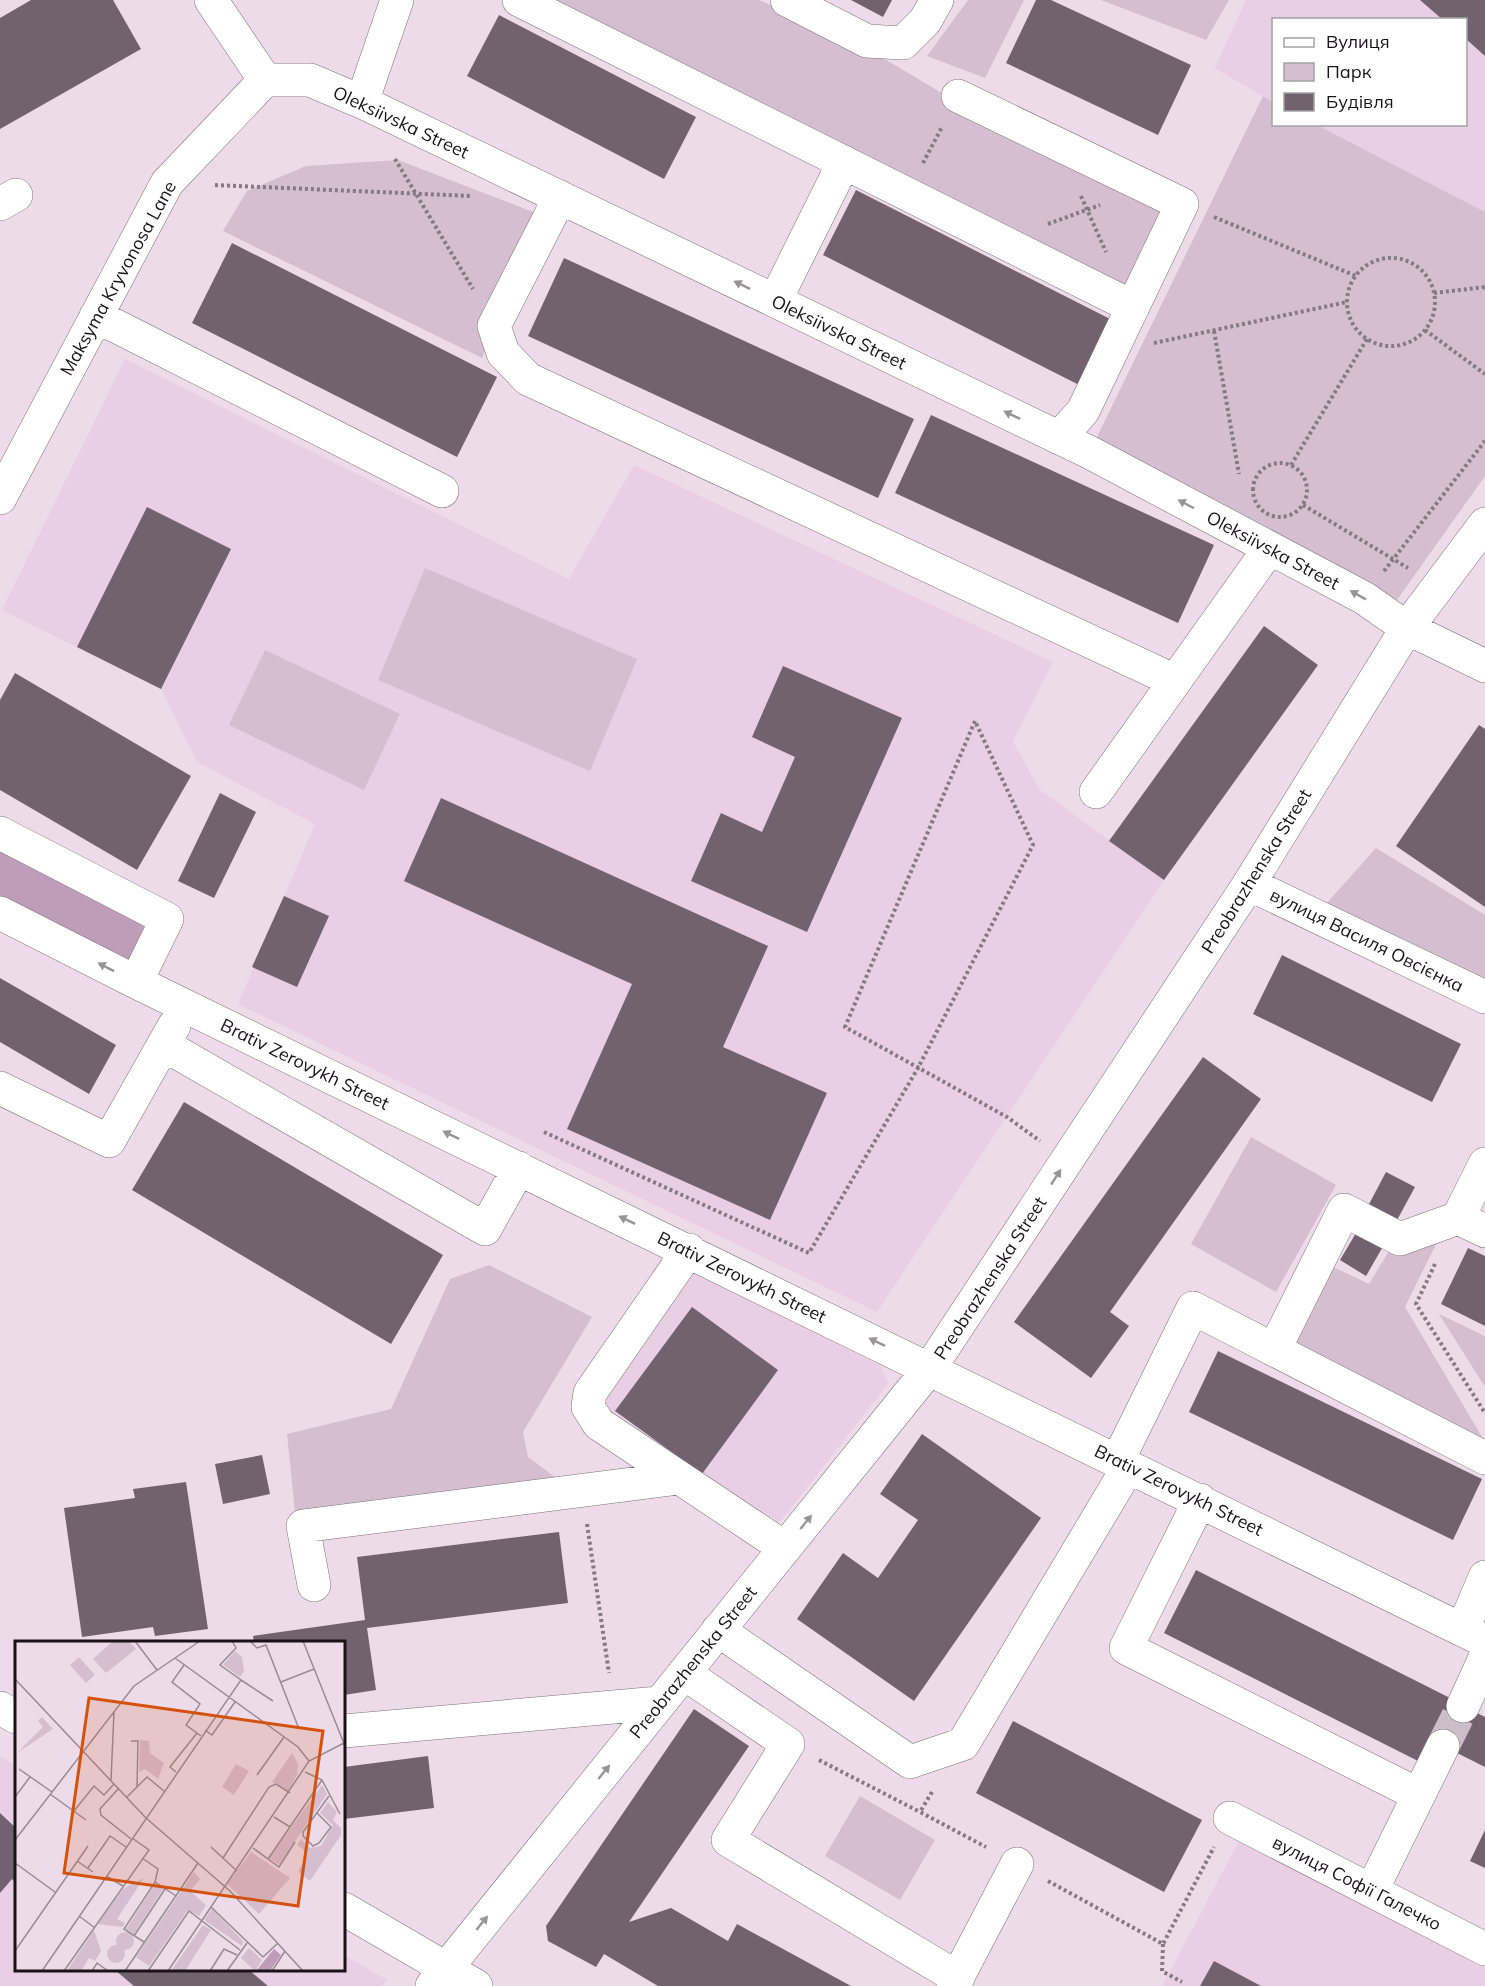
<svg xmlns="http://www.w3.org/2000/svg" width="1485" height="1986" viewBox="0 0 1485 1986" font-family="Mulish,sans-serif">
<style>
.built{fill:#e8cfe3}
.green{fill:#d4bed0}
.forest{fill:#be9db8}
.building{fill:#72626f}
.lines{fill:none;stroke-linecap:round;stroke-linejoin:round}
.minor-tunnel{stroke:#cdbdca;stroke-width:33;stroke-dasharray:33 16;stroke-linecap:butt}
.minor-casing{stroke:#7f6f7c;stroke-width:34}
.path{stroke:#857982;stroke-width:4;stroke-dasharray:3 3;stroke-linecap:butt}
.minor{stroke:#fff;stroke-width:33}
.oneway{fill:#989597}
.labels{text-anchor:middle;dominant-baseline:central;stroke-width:4.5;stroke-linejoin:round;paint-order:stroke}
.street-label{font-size:18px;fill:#191318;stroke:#fff}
.inset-road{fill:none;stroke:#988b95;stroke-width:1.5}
.view{fill:#d3520d;fill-opacity:0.15;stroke:#d3520d;stroke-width:3}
.inset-edge{fill:none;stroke:#191318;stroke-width:3}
</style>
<rect width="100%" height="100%" fill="#eddbe9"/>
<path class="built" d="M1246 0H1485V212L1317 125 1466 124V20H1274L1273 102 1215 68Z
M125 359 569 579 634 465 1053 662 1013 741 1040 790 1164 880 877 1312 238 1004 315 824 197 762 161 689 2 610Z
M662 1257 881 1366 888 1384 761 1546 582 1434 576 1387Z
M0 1756 16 1766V1970H344V1955L387 1980 382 1986H0Z
M1239 1841 1485 1966V1986H1162Z"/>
<path class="green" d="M534 0H759L866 48 962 105 1166 203 1122 295Z
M968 0H1024L985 78 927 56Z
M1101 0H1229L1206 40Z
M1263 96 1273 102 1274 124 1317 125 1485 212V476L1387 614 1094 443Z
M398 160 541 215 482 358 223 231 247 191 306 166Z
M425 568 637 659 590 771 378 680Z
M265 650 400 714 364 790 229 725Z
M1376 848 1485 915V983L1326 904Z
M1251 1137 1336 1185 1276 1292 1191 1244Z
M1442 1232 1405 1307 1485 1442 1294 1344 1329 1265 1369 1284 1392 1246Z
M489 1265 592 1317 523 1432 528 1457 559 1480 295 1512 287 1434 391 1409 450 1279Z
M1439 1314 1485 1336V1387Z
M860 1796 935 1840 900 1900 825 1856Z"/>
<path class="forest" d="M0 849 145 925 127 963 0 897Z"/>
<path class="building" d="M31 0H113L141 49 0 129V18Z
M851 0H892L883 17Z
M1036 0H1051L1191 65 1158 135 1006 63Z
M1420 0H1485V56L1466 39V20H1443Z
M499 15 696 117 664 179 467 76Z
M856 190 1118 323 1085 388 823 255Z
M232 243 497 377 457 457 192 323Z
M564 258 914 419 878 498 528 336Z
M931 415 1214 545 1178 623 895 493Z
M147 507 231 549 161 689 77 647Z
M1264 626 1318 665 1164 880 1109 841Z
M783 666 902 718 807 932 691 881 721 813 762 832 795 757 752 737Z
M15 673 191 776 137 870 0 790V700Z
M1479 725 1485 729V907L1396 846Z
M220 793 256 812 214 898 178 881Z
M441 798 768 946 723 1047 827 1093 770 1220 567 1129 632 984 404 881Z
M284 896 329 916 297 987 252 967Z
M1282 955 1461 1044 1432 1102 1253 1014Z
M0 978 116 1045 89 1094 0 1042Z
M1203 1057 1261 1099 1110 1312 1129 1326 1091 1378 1014 1322Z
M184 1102 443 1255 391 1344 132 1190Z
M1386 1172 1415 1187 1396 1222 1368 1206Z
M1359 1228 1385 1243 1366 1276 1340 1260Z
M1468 1248 1485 1256V1326L1441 1304Z
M692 1307 778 1370 702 1474 615 1411Z
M1218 1351 1482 1479 1453 1540 1189 1412Z
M922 1434 1041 1518 914 1701 797 1619 843 1553 878 1578 918 1520 880 1494Z
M262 1455 270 1494 223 1504 215 1464Z
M186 1482 208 1629 155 1636 153 1627 82 1637 64 1508 135 1498 133 1489Z
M559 1532 568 1603 367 1628 376 1690 344 1695V1642H254L253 1636 365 1620 357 1557Z
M1196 1570 1456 1701 1424 1764 1164 1633Z
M1457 1703 1485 1717V1767L1437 1743Z
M694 1709 749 1746 629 1922 671 1908 728 1941 737 1924 851 1986H658L604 1954 596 1967 548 1941 546 1926Z
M1013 1721 1202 1820 1164 1892 976 1793Z
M428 1756 434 1808 344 1819V1767Z
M0 1813 16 1828V1883L12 1879 0 1893Z
M1485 1830V1868L1470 1861Z
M1214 1961 1261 1986H1200Z
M115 1970H249L268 1986H134Z"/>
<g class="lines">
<path class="minor-tunnel" d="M1443 1746 1463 1706"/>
<defs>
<path id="minor" d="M211 0 265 80
M519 0 1133 307
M787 0 867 41 903 43 925 21 937 0
M265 80H310L362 102 1089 452 1364 598 1407 628 1485 666
M958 96 1182 204 1083 411 1059 438
M362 102 397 0
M560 197 494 326 503 353 528 379 1175 681
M0 204 16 195
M775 301 844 162
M96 316 442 491
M0 498 167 183 265 80
M1096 792 1269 549
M0 833 167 919 136 982
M1249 884 1485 997
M0 913 136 982 1485 1641
M164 1045 485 1229 519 1168
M0 1088 109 1141 174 1026
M1485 1164 1458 1218 1485 1231
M689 1250 590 1393 588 1407 599 1424 785 1548
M1274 1350 1344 1210 1400 1239 1458 1218
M1118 1460 1193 1308 1485 1458
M1200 1500 1126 1648 1419 1795
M314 1585 303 1526 679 1478
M1463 1629 1485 1577
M718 1630 910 1762 963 1744 1129 1466
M684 1673 788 1744 728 1840 958 1978
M1463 1706 1485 1658
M0 1708 16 1717
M344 1731 659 1703
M1230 1818 1485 1949
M1372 1890 1443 1746
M344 1909 476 1986
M432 1986 930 1368 1249 884 1407 628 1485 524
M953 1986 1017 1864"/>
</defs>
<use href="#minor" class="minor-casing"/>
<path class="path" d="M395 159 473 289
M923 163 942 127
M215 185 471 196
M1081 196 1106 252
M1214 217 1356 276
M1048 224 1100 205
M1347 302a44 44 0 1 1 88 0a44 44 0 1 1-88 0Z
M1434 293 1485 287
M1425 330 1485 374
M1214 331 1239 474
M1154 343 1347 302
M1253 490a27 27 0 1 1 54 0a27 27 0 1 1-54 0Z
M1291 465 1367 339
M1303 505 1408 568
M1384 571 1485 441
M975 721 845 1027 1007 1117 1040 1141
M544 1132 809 1253 918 1068 1033 845 975 721
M1435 1264 1416 1304 1485 1413
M587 1524 609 1673
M819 1760 920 1812
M932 1792 920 1812 986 1847
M1048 1881 1163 1944 1214 1847
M1163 1944 1162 1971 1182 1982"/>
<use href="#minor" class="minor"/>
</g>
<defs><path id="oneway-solid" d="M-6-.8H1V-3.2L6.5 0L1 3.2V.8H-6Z" transform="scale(1.5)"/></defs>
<g class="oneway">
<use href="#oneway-solid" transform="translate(742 285) rotate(-154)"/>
<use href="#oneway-solid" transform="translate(1012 415) rotate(-154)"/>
<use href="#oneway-solid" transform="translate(1186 504) rotate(-152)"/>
<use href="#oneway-solid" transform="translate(1358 595) rotate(-151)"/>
<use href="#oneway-solid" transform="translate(106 967) rotate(-153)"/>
<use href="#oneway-solid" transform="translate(451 1135) rotate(-154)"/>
<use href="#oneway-solid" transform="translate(1056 1177) rotate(-57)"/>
<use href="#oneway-solid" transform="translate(627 1220) rotate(-154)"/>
<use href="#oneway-solid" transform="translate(877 1342) rotate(-154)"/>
<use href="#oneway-solid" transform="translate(806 1522) rotate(-51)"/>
<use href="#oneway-solid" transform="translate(604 1772) rotate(-51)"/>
<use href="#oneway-solid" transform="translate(482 1923) rotate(-51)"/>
</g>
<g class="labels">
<g class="street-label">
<text transform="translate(401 122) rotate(25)">Oleksiivska Street</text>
<text transform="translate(118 278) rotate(-61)">Maksyma Kryvonosa Lane</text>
<text transform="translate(839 332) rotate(26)">Oleksiivska Street</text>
<text transform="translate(1273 550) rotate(28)">Oleksiivska Street</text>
<text transform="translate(1256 871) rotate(-58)">Preobrazhenska Street</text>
<text transform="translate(1367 940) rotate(26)">вулиця Василя Овсієнка</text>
<text transform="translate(305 1064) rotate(26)">Brativ Zerovykh Street</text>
<text transform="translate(742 1277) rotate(26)">Brativ Zerovykh Street</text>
<text transform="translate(990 1278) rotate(-57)">Preobrazhenska Street</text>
<text transform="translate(1179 1490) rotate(26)">Brativ Zerovykh Street</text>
<text transform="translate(693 1662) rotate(-51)">Preobrazhenska Street</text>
<text transform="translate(1357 1883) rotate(27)">вулиця Софії Галечко</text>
</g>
</g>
<g transform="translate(15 1641)">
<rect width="330" height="330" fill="#eddbe9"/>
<path d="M98 0H114L121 8 91 32 78 18ZM220 10 227 16 229 30 225 36 208 24ZM64 16 80 34 71 42 55 24ZM27 76 38 88 2 112 28 86 23 80ZM125 99 134 100 135 112 149 122 143 138 130 128 124 131ZM277 112 283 123 282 134 273 150 257 141ZM221 123 234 130 219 154 207 146ZM307 144 312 153 264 224 254 217ZM313 161 322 171 318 179 326 187V194L295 240 283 231 293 212 282 204 286 198 295 207 306 205 318 184 305 172ZM236 211 275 237 244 273 212 243ZM179 231 185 238 175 250 191 264 184 275 173 269 134 325 121 316ZM129 237 102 278 110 282 107 286 83 283 109 247ZM140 243 148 248 119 293 111 288ZM197 268 228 300 227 305 189 279ZM188 284 196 289 170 330H156ZM79 289 86 310 80 320 74 317 66 330H52ZM101 300a9 9 0 1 1 18 0a9 9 0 1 1-18 0ZM92 313a9 9 0 1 1 18 0a9 9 0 1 1-18 0ZM234 307 247 319 240 330 226 317Z" fill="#d4bed0"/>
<path d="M259 308 266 314 255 330H241Z" fill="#be9db8"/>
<path class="inset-road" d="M120 0 142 29M235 0 242 7 251 4 284 88M288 0 330 105M160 17 283 106 294 120M169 24 157 41 185 63 171 84 186 95M0 38 131 177 215 250 288 330M226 39 258 60M266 41 299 28M190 89 197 94 220 61M116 100H123L122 145M4 128 37 151M161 131 155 126 182 92M290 131 307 139 325 173M242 134 269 96M96 139 99 71M104 147 85 168 86 174 116 198M35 153 71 179M0 156 15 136M112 156 132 136 149 150M59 170 79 145 89 154 99 143M302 172 316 186 304 202 298 205 288 195V191L314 155M259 176 275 186M0 199 119 45 185 0M196 206 222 230M238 207 264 226 280 201M127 217 143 228 140 241M208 217 254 146 261 143 275 152M253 218 307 139M62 220 78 231M0 222 40 251M73 227 95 195 111 206M91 235 108 245M196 266 248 316 263 302M64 275 80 287M119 295 150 248M129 301 109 288 140 241 161 255M0 310 73 205M27 330 226 39 205 24 221 7 217 0M49 330 134 209 117 197M77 330 82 322 93 330M110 330 183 222M133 330 174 270 225 309M153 330 294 120 329 102M195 330 209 308 222 314M212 330 232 302M257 330 270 310"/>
<path class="view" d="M74 57 308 90 283 265 49 232Z"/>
<rect width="330" height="330" class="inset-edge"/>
</g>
<rect x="1272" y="18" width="195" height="108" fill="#ffffff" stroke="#a3a1a3" stroke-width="1.5"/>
<rect x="1284" y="38" width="30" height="9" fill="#ffffff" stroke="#a3a1a3" stroke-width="1.5"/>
<text x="1326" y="48" font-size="18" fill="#191318">Вулиця</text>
<rect x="1284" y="63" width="30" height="18" fill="#d4bed0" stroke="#a3a1a3" stroke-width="1.5"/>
<text x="1326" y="78" font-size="18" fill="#191318">Парк</text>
<rect x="1284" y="93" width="30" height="18" fill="#72626f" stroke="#a3a1a3" stroke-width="1.5"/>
<text x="1326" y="108" font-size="18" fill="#191318">Будівля</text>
</svg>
